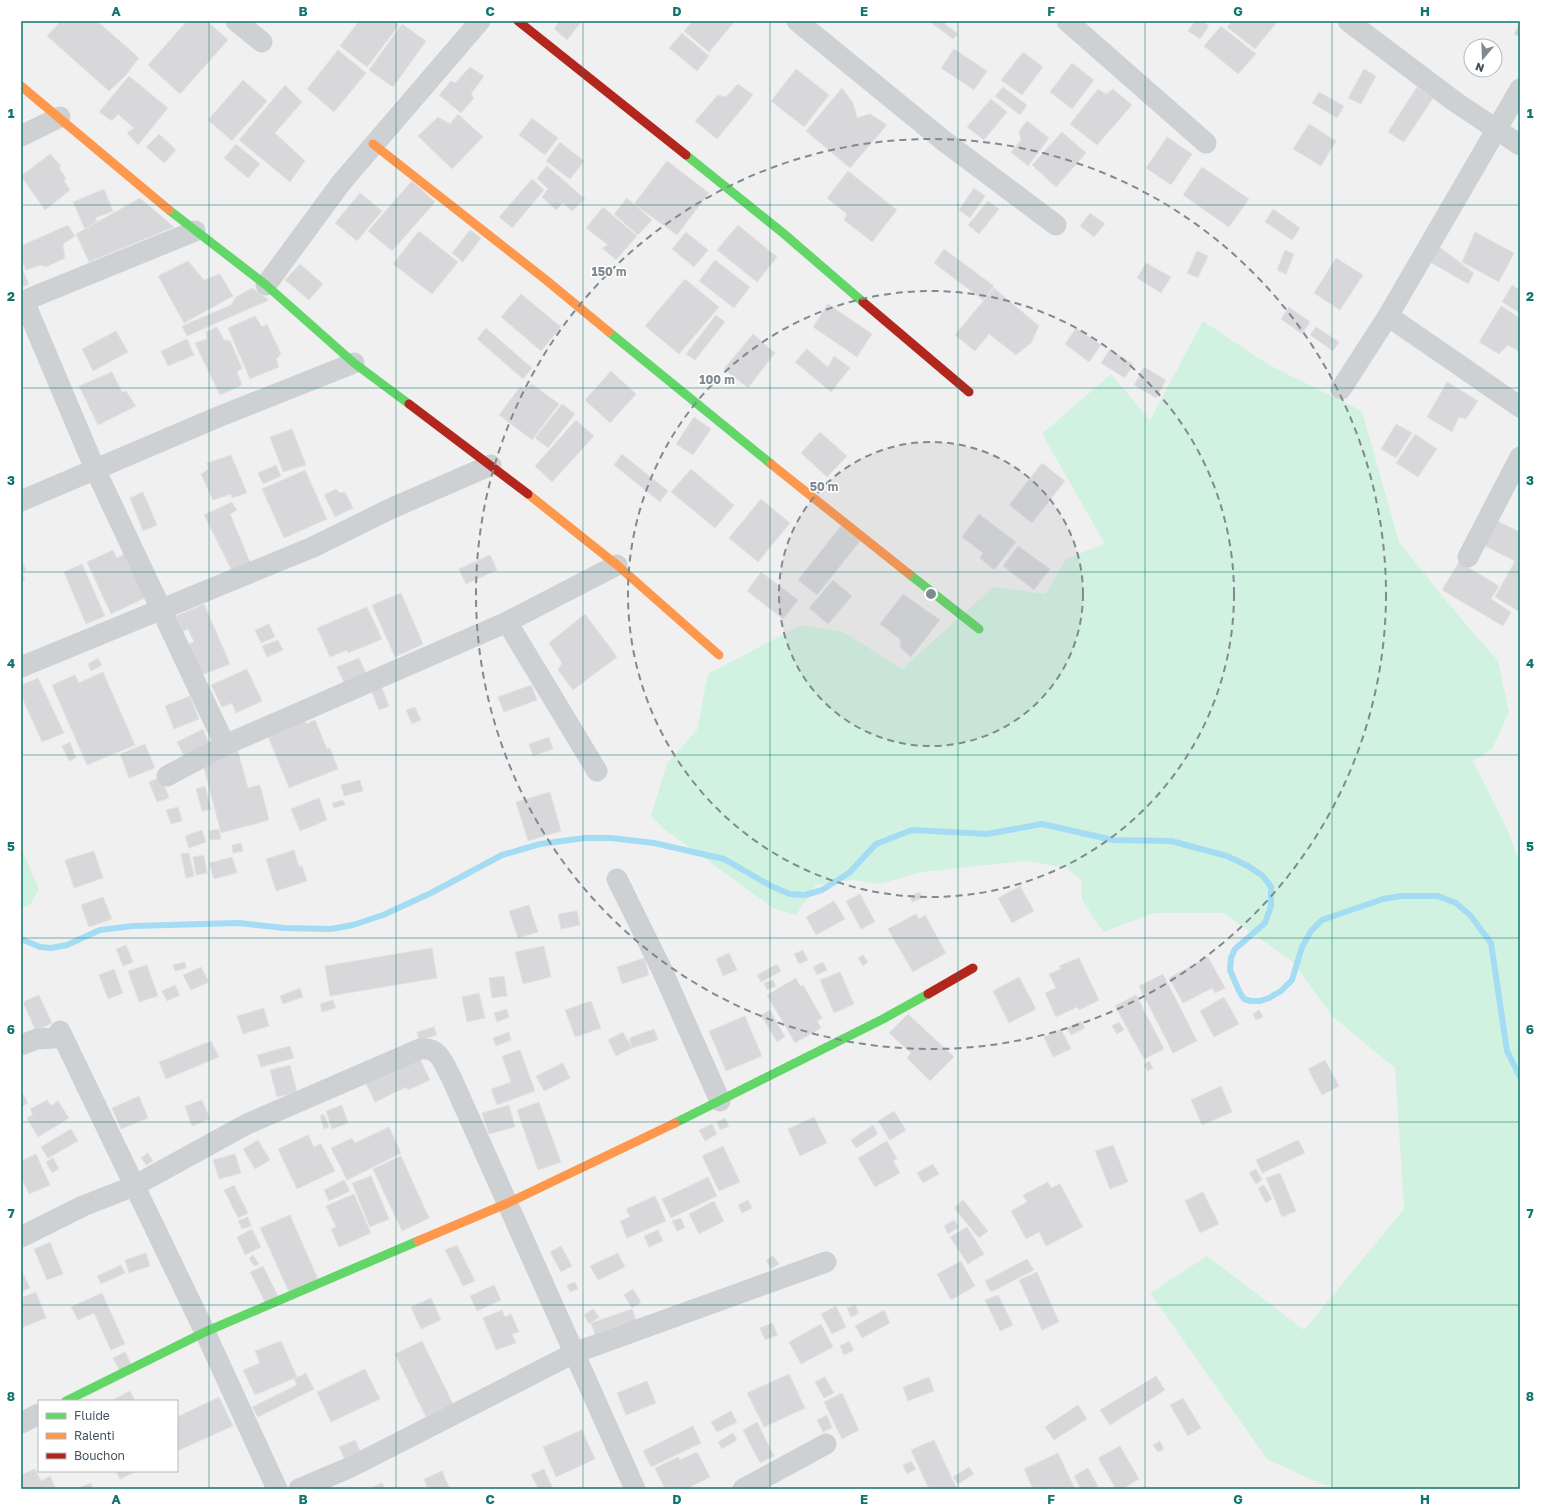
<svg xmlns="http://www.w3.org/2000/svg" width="1541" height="1510" viewBox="0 0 1541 1510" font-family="'Golos Text',sans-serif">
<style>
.green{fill:#d2f2e1}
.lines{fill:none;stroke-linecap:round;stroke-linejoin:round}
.stream{stroke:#a4dcf3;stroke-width:6}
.building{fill:#d8d8da;stroke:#e2e2e3}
.street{stroke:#ced1d4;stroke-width:21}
.fast{stroke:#63d668;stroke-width:9}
.slow{stroke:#ff974d;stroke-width:9}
.jam{stroke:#b3261e;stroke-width:9}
.grid{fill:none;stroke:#0f766e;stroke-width:1;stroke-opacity:0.55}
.ring{fill:none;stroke:#818991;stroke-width:2;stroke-dasharray:7 5}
.centre{fill:#818991;stroke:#fff;stroke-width:2}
.ring-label{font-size:12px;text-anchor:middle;font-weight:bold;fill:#818991;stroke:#fff;stroke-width:3;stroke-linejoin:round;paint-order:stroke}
.neatline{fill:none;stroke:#0f766e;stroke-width:1.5}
.grid-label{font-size:13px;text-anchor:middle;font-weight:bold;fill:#0f766e}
</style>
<rect width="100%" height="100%" fill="#f1f0f0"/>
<path class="green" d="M1203 321 1269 365 1362 411 1399 542 1448 603 1498 661 1509 712 1492 749 1473 761 1509 833 1520 865V1489H1343L1321 1484 1267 1459 1150 1293 1207 1256 1304 1330 1404 1209 1395 1068 1333 1017 1292 961 1223 913H1154L1103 932 1082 900 1081 880 1067 868 1026 861 922 872 879 884 851 880 816 885 796 915 773 908 664 829 651 816 667 763 697 730 708 674 801 625 843 632 902 669 993 587 1045 594 1067 558 1105 544 1042 434 1111 374 1150 420Z
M21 851H23L39 890 29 906 21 908Z"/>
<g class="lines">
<path class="stream" d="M21 939 40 947 51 948 67 945 100 930 133 926 239 923 284 928 331 929 353 925 383 915 431 893 502 855 540 844 585 838H611L654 843 724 859 771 886 790 894 805 895 822 890 849 873 876 844 912 830 987 834 1042 824 1113 840 1171 841 1227 856 1248 866 1263 876 1271 887V906L1265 923 1235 949 1231 958 1230 970 1239 991 1244 999 1251 1001H1260L1269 998 1281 991 1292 980 1302 947 1311 931 1322 920 1383 899 1401 896H1438L1456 903 1470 915 1491 943 1507 1051 1520 1077"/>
</g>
<path class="building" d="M61 21H97L139 58 125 76 109 91 47 36Z
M187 21H207L228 40 180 94 148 65Z
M359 21H394L399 25 367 67 340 46Z
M559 21H582L567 40 554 29Z
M693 21H735L709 52 684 31Z
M929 21H948L945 24 958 34 953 39Z
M1195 21H1202L1209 26 1200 39 1188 31Z
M1232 21H1278L1255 49 1227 27Z
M1520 22V37L1514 34Z
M402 24 426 41 393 87 369 70Z
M1221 26 1256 54 1238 74 1204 46Z
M682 33 709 56 697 71 669 48Z
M954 49 987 71 974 90 941 68Z
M338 50 366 73 334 112 307 89Z
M1023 52 1043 67 1022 95 1001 80Z
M1072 63 1094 80 1072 109 1050 92Z
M470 67 484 76 471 94 474 98 461 113 439 95 451 81 455 83Z
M796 69 829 95 804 127 771 101Z
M1364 69 1376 76 1361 104 1348 98Z
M129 76 168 108 138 145 127 133 134 128 118 114 112 121 99 112Z
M243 80 267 101 232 141 208 120Z
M738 84 753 95 717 139 695 121 718 95 726 97Z
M285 85 302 102 275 133 305 161 290 182 239 140Z
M1003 87 1027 105 1020 115 995 96Z
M1417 87 1433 98 1404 142 1388 132Z
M842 88 853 103 857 118 870 114 887 125 850 168 806 131Z
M1098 89 1106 94 1113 89 1132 105 1097 145 1070 124Z
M1319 92 1344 106 1337 118 1312 103Z
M991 99 1007 112 984 140 967 127Z
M458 114 483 137 452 169 418 136 438 117 450 124Z
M532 118 558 138 545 155 519 135Z
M1027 121 1049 138 1028 166 1011 152 1021 140 1019 131Z
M1309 124 1336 141 1321 166 1293 149Z
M1062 132 1086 153 1056 187 1032 165Z
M159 134 176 150 164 163 146 147Z
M1167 137 1192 154 1171 185 1146 168Z
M560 142 584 161 570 179 546 161Z
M236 144 260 164 248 178 224 158Z
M50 154 61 166 59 168 66 178 64 181 70 190 45 210 21 176Z
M667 161 709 193 677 235 634 204Z
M547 166 585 199 572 211 563 203 556 210 542 197 548 189 537 178Z
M1202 167 1249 199 1229 227 1183 195Z
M848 171 897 210 872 242 844 220 847 214 827 198Z
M532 179 544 190 512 228 499 217Z
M412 181 435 202 392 251 368 231Z
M974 188 985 196 970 218 959 210Z
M104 189 113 211 95 218 97 221 85 229 73 202Z
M360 193 382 211 357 241 335 223Z
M140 198 174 227 89 262 76 234Z
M627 198 652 220 638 235 614 214Z
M988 201 999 209 979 234 968 225Z
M603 207 637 236 616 260 602 248 608 245 586 228Z
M1273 209 1300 228 1292 240 1265 222Z
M1090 213 1105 224 1094 237 1080 226Z
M68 225 75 236 63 244 65 258 46 267 40 265 26 270 21 258V246Z
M738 225 777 257 757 282 717 250Z
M470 230 481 238 463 262 452 253Z
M419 231 458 262 432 294 393 264Z
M686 232 708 250 694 267 672 249Z
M1475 232 1514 253 1499 282 1462 262Z
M1438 246 1474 273 1468 284 1430 262Z
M944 249 994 286 983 300 934 263Z
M1285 250 1294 254 1286 274 1277 270Z
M1197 251 1208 256 1198 278 1187 273Z
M1336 258 1363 275 1340 310 1314 293Z
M715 260 750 287 734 308 699 281Z
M188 261 204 280 220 274 233 296 184 323 158 276Z
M1146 263 1171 277 1161 293 1137 278Z
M300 264 323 284 309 300 285 280Z
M21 266 29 284 21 288Z
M685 279 719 307 679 354 645 326Z
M1512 285 1520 290V313L1502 302Z
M252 288 269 300 187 336 182 326 231 305 236 297Z
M994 288 1039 326 1031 343 1016 355 989 334 975 351 955 335Z
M521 294 561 327 541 351 501 317Z
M828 304 872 334 857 357 813 327Z
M1501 306 1520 318V352L1508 345 1499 354 1479 342Z
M1289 307 1310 322 1302 334 1281 319Z
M716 315 725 322 695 360 686 354Z
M255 316 262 327 267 324 281 354 276 359 279 367 250 379 228 328Z
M217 327 224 340 230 341 242 368 237 372 242 385 220 395 195 343 207 339 206 332Z
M1316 327 1339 342 1333 351 1310 335Z
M486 328 532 368 523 379 477 339Z
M1076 328 1101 345 1089 362 1065 344Z
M116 331 128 352 93 371 82 349Z
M753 334 775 353 748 388 724 369Z
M187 339 194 355 168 366 161 351Z
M807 349 828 367 834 356 850 368 831 392 795 362Z
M1110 349 1133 364 1125 378 1101 363Z
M1144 367 1166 380 1156 398 1134 385Z
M611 371 636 394 610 423 585 400Z
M112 372 122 392 126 391 136 406 98 425 79 386Z
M1447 382 1478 401 1466 419 1459 417 1452 432 1427 417Z
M532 384 559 404 532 440 499 415 520 387 525 389Z
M562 404 575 414 548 448 535 438Z
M694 417 711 429 693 455 676 444Z
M576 420 594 436 552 482 535 466Z
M1396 424 1412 433 1396 458 1381 449Z
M292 429 306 465 283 472 270 437Z
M820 432 847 456 827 477 801 453Z
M1415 434 1437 449 1418 477 1396 463Z
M622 454 668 491 660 502 614 465Z
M231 455 247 493 232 498 231 494 213 500 201 474 209 469 207 463Z
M1042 463 1065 481 1032 523 1009 505Z
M276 465 281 476 263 484 258 473Z
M691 469 734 505 715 528 671 492Z
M305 470 327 519 284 538 262 489Z
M336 489 340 493 345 492 353 508 335 517 324 495Z
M143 492 157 525 143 531 130 498Z
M761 499 790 523 758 562 729 538Z
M232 502 237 510 230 514 250 562 232 571 204 515Z
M979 514 1016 542 994 570 980 558 983 553 962 537Z
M1497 521 1520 532V612L1495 597 1515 561 1485 546Z
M841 526 860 541 817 595 798 580Z
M1018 546 1050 569 1034 590 1003 566Z
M113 550 117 558 124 554 145 598 111 614 87 562Z
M490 555 497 570 466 584 459 569Z
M21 558 26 570 22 572 25 580 21 582Z
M1459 562 1499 586 1491 599 1511 612 1503 626 1442 590Z
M82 564 105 616 86 624 64 572Z
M761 572 798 600 783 619 747 591Z
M833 580 852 596 828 624 809 608Z
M401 593 423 644 395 657 372 605Z
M903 594 940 620 911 657 900 647 901 640 880 624Z
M204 604 230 664 202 675 189 644 194 642 188 629 183 631 176 616Z
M367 607 382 639 348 653 347 650 330 657 317 628Z
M585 614 617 657 573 690 558 670 562 663 549 643Z
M269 624 275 637 261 643 255 630Z
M278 640 283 650 267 657 262 646Z
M98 658 102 665 91 671 88 664Z
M359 658 368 677 346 687 337 667Z
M247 669 262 701 236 713 232 703 222 707 211 685Z
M103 672 135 745 87 765 52 685 75 675 79 683Z
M38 678 64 733 42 742 21 695V685Z
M380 683 389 706 379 710 370 687Z
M531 685 537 700 504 712 498 697Z
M190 696 199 719 174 729 165 706Z
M415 707 421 720 412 724 406 710Z
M304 719 306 724 315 720 327 749 330 748 338 769 289 788 267 734Z
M203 729 210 746 185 758 177 742Z
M549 737 553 749 533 756 529 744Z
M70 742 76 758 69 761 62 746Z
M145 744 155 768 129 778 120 754Z
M238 751 248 788 260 785 269 820 221 833 202 760Z
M161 777 169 798 157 802 149 782Z
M360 780 363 791 344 796 341 785Z
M205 786 211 809 202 811 196 789Z
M550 792 561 831 528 841 516 802Z
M319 798 327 820 300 831 291 809Z
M343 800 345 805 334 808 332 803Z
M178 807 182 821 171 824 166 810Z
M219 829 221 839 210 840 209 831Z
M202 830 206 842 189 848 185 836Z
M241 843 243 851 233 853 232 845Z
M294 850 299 867 302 866 307 881 276 891 266 859Z
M94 851 103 878 74 888 65 860Z
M189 853 194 876 186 878 181 854Z
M204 855 207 873 196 875 193 857Z
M232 857 237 873 214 879 209 863Z
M1020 886 1034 911 1012 923 998 898Z
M920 892 922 898 912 902 910 896Z
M860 894 875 922 861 929 846 901Z
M103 897 112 919 89 927 81 905Z
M834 901 845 919 816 935 806 917Z
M529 905 538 932 518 938 509 911Z
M577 911 580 925 561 929 558 914Z
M916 914 919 919 925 915 946 953 913 972 888 929Z
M126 945 133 962 123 966 116 949Z
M544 946 551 977 523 984 515 952Z
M432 948 437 978 330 996 325 966Z
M803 950 808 960 799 964 794 954Z
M729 953 737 970 723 976 716 959Z
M863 955 868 962 863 966 858 958Z
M1208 957 1225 988 1215 993 1212 988 1183 1003 1169 978Z
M644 958 649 975 622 984 617 967Z
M1079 958 1099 1000 1079 1010 1077 1007 1056 1017 1045 993 1056 988 1049 974 1061 969 1059 966Z
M185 962 186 968 175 971 173 965Z
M823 962 827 970 817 975 813 967Z
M777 964 781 971 761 982 757 975Z
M147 965 158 996 139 1002 128 971Z
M201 967 209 982 191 990 183 975Z
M114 969 123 993 108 999 99 975Z
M840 972 854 1004 834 1013 820 980Z
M1163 974 1197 1041 1173 1053 1139 986Z
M504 976 507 996 492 998 489 978Z
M1019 977 1036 1009 1009 1023 993 991Z
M796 978 800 986 803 985 822 1018 817 1021 821 1028 795 1043 767 995Z
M773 980 776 986 767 990 764 983Z
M175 985 180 995 167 1001 162 991Z
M300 988 303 997 283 1004 280 996Z
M479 993 485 1018 467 1022 462 997Z
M39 995 52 1023 36 1031 23 1002Z
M1136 995 1164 1049 1144 1059 1115 1006Z
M1224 997 1239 1024 1214 1037 1200 1011Z
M333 1000 336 1008 322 1012 320 1004Z
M591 1001 601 1028 575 1037 565 1010Z
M264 1008 269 1026 243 1034 237 1016Z
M507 1009 509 1017 497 1022 494 1013Z
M770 1010 785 1037 777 1042 761 1015Z
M1259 1010 1263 1017 1256 1020 1253 1014Z
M908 1014 954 1057 930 1081 907 1058 911 1053 889 1033Z
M745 1016 762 1056 726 1071 709 1031Z
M1081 1021 1085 1028 1071 1035 1067 1028Z
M1119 1022 1124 1030 1117 1034 1112 1026Z
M434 1027 437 1035 419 1040 417 1032Z
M654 1029 658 1040 632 1048 629 1038Z
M1061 1029 1071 1049 1053 1057 1044 1037Z
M509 1032 511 1040 496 1046 493 1038Z
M623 1032 632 1048 616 1056 608 1040Z
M211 1041 219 1057 166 1079 159 1062Z
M290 1046 294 1058 261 1067 257 1055Z
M520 1050 535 1091 497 1105 491 1089 511 1082 502 1056Z
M419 1057 430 1080 408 1090 406 1087 375 1102 365 1082Z
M1325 1060 1339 1086 1322 1095 1308 1069Z
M1149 1061 1153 1068 1148 1071 1144 1065Z
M563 1063 570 1078 544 1091 536 1076Z
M290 1065 297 1092 277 1097 270 1070Z
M1221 1086 1232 1112 1202 1125 1191 1100Z
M23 1094 28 1103 21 1107V1096Z
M139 1096 148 1118 121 1129 112 1108Z
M47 1100 51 1106 58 1101 69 1118 38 1137 27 1118 33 1114 30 1109Z
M202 1100 210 1119 192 1126 185 1106Z
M539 1102 561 1162 538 1170 517 1110Z
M342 1105 348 1123 332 1129 326 1111Z
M509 1105 515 1127 489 1134 482 1113Z
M894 1111 906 1130 890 1140 878 1121Z
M324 1114 329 1127 324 1129 320 1116Z
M814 1117 827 1143 800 1156 788 1129Z
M725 1118 729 1126 720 1130 717 1122Z
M712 1124 717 1134 705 1141 699 1130Z
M873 1125 878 1134 856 1148 851 1140Z
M389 1127 401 1153 347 1180 331 1148 352 1138 355 1143Z
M71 1129 78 1141 48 1158 41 1147Z
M308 1135 314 1147 321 1144 335 1171 297 1189 278 1149Z
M258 1140 270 1160 255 1169 243 1149Z
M1298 1140 1305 1153 1262 1173 1256 1160Z
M887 1141 897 1159 893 1161 900 1173 875 1187 858 1158Z
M1113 1145 1128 1182 1110 1189 1095 1151Z
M723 1146 740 1182 719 1191 702 1156Z
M148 1153 153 1161 146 1165 141 1158Z
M36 1154 50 1185 29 1194 21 1177V1161Z
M235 1154 241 1173 219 1179 213 1160Z
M401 1156 429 1218 402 1231 373 1169Z
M53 1158 59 1169 52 1173 46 1162Z
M933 1164 939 1174 923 1183 917 1173Z
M1256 1169 1262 1180 1256 1184 1249 1173Z
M1280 1173 1296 1211 1282 1217 1266 1178Z
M371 1176 389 1219 370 1227 352 1183Z
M708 1177 717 1196 671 1218 662 1199Z
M344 1180 350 1191 329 1201 324 1190Z
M1048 1182 1051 1188 1060 1184 1083 1227 1046 1246 1039 1232 1026 1239 1011 1211 1027 1202 1023 1195Z
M234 1185 248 1213 238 1218 224 1190Z
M1264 1185 1272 1199 1266 1203 1258 1188Z
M1203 1192 1219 1224 1200 1233 1185 1201Z
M354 1194 371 1233 339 1247 331 1229 336 1227 326 1206Z
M655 1196 666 1221 627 1238 620 1221 630 1217 626 1209Z
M748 1200 752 1208 742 1213 738 1205Z
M963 1200 988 1231 979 1238 954 1208Z
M714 1201 724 1221 699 1234 689 1214Z
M290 1215 318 1279 289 1292 260 1228Z
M248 1217 251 1226 242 1229 238 1221Z
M681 1218 685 1228 677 1231 672 1221Z
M954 1220 959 1227 948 1234 944 1226Z
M967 1227 984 1254 968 1264 950 1237Z
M252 1229 261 1247 245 1255 237 1237Z
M658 1230 663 1241 649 1247 644 1236Z
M50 1242 63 1274 47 1280 34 1249Z
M457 1245 475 1281 463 1286 445 1250Z
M561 1246 572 1266 561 1272 550 1252Z
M146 1253 150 1266 129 1273 125 1260Z
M618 1253 625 1267 598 1280 590 1266Z
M253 1255 259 1264 254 1266 249 1258Z
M773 1256 779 1264 771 1269 766 1260Z
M1027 1259 1034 1270 991 1292 985 1281Z
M961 1261 975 1286 951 1300 937 1274Z
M121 1265 125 1273 101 1284 97 1276Z
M263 1266 279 1298 266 1304 250 1272Z
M21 1269 30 1288 21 1292Z
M1037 1272 1059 1322 1042 1330 1019 1280Z
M575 1282 578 1289 570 1292 567 1285Z
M494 1285 501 1300 477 1311 470 1296Z
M633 1289 641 1302 632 1308 624 1295Z
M36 1292 46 1318 21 1328V1298Z
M102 1293 125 1344 111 1350 94 1313 78 1320 71 1307Z
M998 1295 1013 1325 1000 1331 985 1300Z
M431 1298 441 1320 421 1329 411 1307Z
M855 1305 859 1313 851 1317 847 1308Z
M836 1306 846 1327 832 1334 821 1314Z
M593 1309 599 1317 589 1324 584 1315Z
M632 1309 636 1320 595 1334 591 1323Z
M502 1310 505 1317 511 1314 519 1332 512 1334 516 1343 496 1350 483 1318Z
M884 1310 890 1323 862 1338 855 1326Z
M772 1323 778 1335 765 1340 760 1328Z
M821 1324 833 1347 801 1364 789 1342Z
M281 1341 297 1377 255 1395 243 1370 260 1363 255 1351Z
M422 1341 453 1404 426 1417 395 1354Z
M849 1341 854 1350 844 1355 840 1346Z
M125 1352 131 1364 120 1371 113 1358Z
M365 1369 380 1399 331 1422 317 1392Z
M306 1373 314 1389 258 1417 252 1407 297 1385 294 1379Z
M789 1374 805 1408 764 1427 747 1393Z
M1156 1376 1165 1390 1110 1425 1100 1410Z
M825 1377 834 1393 824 1398 815 1382Z
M929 1377 934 1391 908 1401 903 1387Z
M647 1381 656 1403 626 1415 617 1393Z
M130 1391 135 1401H111Z
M842 1393 859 1430 842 1439 824 1402Z
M219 1397 233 1426 177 1451V1417Z
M1183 1398 1201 1428 1188 1436 1170 1405Z
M1078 1405 1087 1419 1054 1440 1045 1427Z
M731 1411 737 1422 717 1432 711 1422Z
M827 1415 832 1428 823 1432 817 1420Z
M757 1422 774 1456 760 1463 743 1430Z
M693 1426 701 1443 651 1467 643 1451Z
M582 1430 595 1459 556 1477 543 1447Z
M733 1433 737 1440 722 1449 718 1442Z
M355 1440 361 1453 345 1460 339 1447Z
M934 1440 957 1489H929L911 1450Z
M1160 1441 1164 1449 1158 1452 1153 1445Z
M1120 1446 1139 1479 1122 1489H1116L1098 1458Z
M697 1452 710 1477 690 1487 691 1489H665L655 1468 678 1457 680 1460Z
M1058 1453 1075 1489H1033L1024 1469Z
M911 1461 916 1469 907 1474 903 1465Z
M969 1467 974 1474 958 1484 953 1477Z
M1088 1468 1098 1486 1093 1489H1081L1074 1476Z
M35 1469 41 1481 50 1476 56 1489H21V1475Z
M544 1469 553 1489H539L531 1475Z
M116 1471H137L120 1479Z
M442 1471 450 1489H428L424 1479Z
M91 1483 93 1489H76Z
M382 1483 385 1489H372L371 1488Z"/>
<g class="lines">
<path class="street" d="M236 21 262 42
M797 21 944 141 1056 225
M1067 21 1206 143
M1348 21 1454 101 1520 145
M21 136 60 117
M266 285 341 183 480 21
M24 301 95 469 225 745
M21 302 195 231
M1388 316 1520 407
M1341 389 1388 316 1520 89
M21 501 218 417 354 363
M1468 557 1520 457
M507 622 597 771
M21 667 313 547 390 509 491 465
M167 776 225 745 507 622 617 565
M617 879 662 970 720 1101
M21 1045 37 1039 55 1038 60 1031 205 1332 277 1489
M21 1237 83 1206 134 1186 247 1124 420 1049C439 1046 443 1063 451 1077L635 1489
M21 1423 39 1414
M299 1489 351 1467 574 1353 826 1262
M743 1489 826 1444"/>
<path class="fast" d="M686 155 783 233 863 302
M169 210 266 285 354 363 409 404
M609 332 771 464
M909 574 979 629
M675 1123 883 1019 928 994
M66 1401 205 1332 418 1241"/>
<path class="slow" d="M21 86 169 210
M373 144 546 280 609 332
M771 464 909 574
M528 494 617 565 719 655
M418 1241 508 1203 675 1123"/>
<path class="jam" d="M518 21 686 155
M863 302 969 392
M409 404 528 494
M928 994 973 968"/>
</g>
<path class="grid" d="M209 21V1489M396 21V1489M583 21V1489M770 21V1489M958 21V1489M1145 21V1489M1332 21V1489M21 205H1520M21 388H1520M21 572H1520M21 755H1520M21 938H1520M21 1122H1520M21 1305H1520"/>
<circle cx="931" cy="594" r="152" fill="#818991" fill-opacity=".12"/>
<g class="ring">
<circle cx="931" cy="594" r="152"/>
<circle cx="931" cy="594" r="303"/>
<circle cx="931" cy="594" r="455"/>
</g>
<circle cx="931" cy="594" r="6" class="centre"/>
<g class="ring-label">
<text x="609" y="276">150 m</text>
<text x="717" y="384">100 m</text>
<text x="824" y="491">50 m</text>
</g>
<rect width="1541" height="1510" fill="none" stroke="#ffffff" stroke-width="44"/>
<rect x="38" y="1400" width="140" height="72" fill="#ffffff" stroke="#b5b9bf"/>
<rect x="46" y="1413" width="20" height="6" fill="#63d668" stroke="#b5b9bf"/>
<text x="74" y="1420" font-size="12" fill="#45515e">Fluide</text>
<rect x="46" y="1433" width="20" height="6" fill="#ff974d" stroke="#b5b9bf"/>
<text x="74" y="1440" font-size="12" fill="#45515e">Ralenti</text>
<rect x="46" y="1453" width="20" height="6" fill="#b3261e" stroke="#b5b9bf"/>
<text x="74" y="1460" font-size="12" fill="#45515e">Bouchon</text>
<g transform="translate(1483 58) rotate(199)"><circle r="19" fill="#ffffff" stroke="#b5b9bf"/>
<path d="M0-3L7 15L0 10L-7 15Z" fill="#818991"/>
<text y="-6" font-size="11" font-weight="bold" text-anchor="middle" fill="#45515e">N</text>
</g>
<rect x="22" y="22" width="1497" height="1466" class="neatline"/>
<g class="grid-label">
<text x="116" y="16">A</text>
<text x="303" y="16">B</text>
<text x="490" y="16">C</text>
<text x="677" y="16">D</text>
<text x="864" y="16">E</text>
<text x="1051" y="16">F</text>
<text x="1238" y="16">G</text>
<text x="1425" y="16">H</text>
<text x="11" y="118">1</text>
<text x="1530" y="118">1</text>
<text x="11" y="301">2</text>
<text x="1530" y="301">2</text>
<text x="11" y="485">3</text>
<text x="1530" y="485">3</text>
<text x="11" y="668">4</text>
<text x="1530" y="668">4</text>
<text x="11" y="851">5</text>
<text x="1530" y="851">5</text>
<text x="11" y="1034">6</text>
<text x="1530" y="1034">6</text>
<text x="11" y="1218">7</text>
<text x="1530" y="1218">7</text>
<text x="11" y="1401">8</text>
<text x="1530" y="1401">8</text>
<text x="116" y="1504">A</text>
<text x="303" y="1504">B</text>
<text x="490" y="1504">C</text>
<text x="677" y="1504">D</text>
<text x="864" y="1504">E</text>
<text x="1051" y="1504">F</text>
<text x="1238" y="1504">G</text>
<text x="1425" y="1504">H</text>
</g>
</svg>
